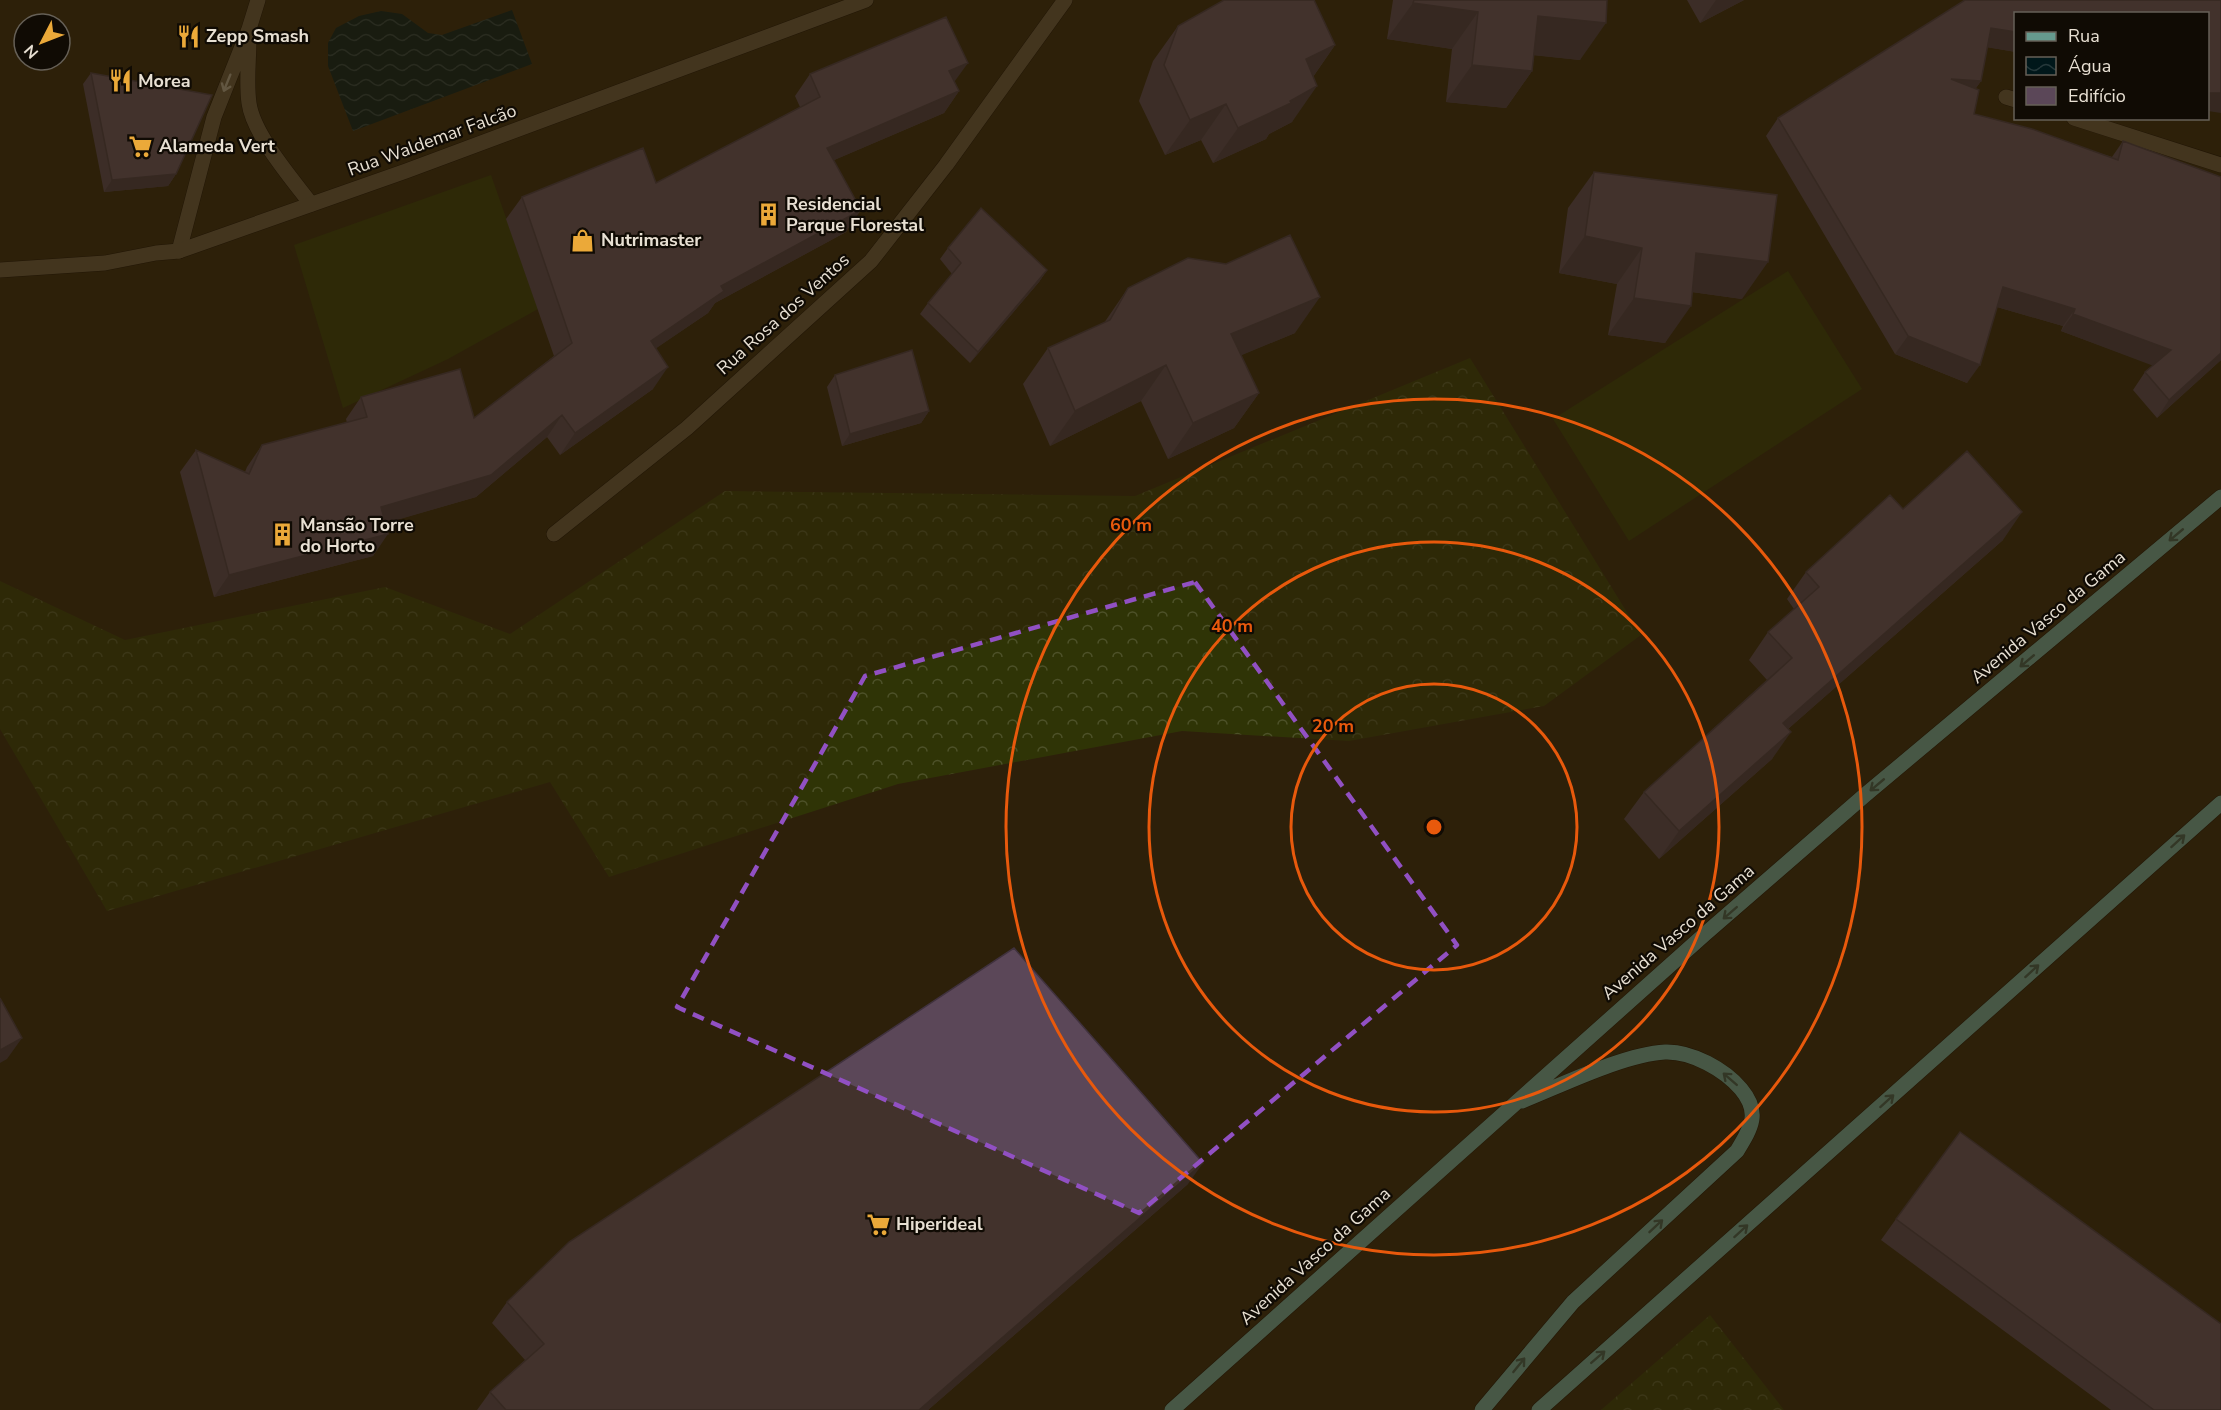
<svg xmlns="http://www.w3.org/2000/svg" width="2221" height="1410" viewBox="0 0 2221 1410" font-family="'Nunito Sans',sans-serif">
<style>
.forest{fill:url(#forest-crowns)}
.pitch{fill:#2f3406}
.water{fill:url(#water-waves)}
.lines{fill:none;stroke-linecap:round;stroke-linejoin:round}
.street-casing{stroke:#150900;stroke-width:16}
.secondary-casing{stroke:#150900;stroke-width:16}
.primary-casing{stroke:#150900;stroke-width:16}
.street{stroke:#5d4f39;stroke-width:15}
.secondary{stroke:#5d4f39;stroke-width:15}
.primary{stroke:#669a8e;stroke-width:15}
.wall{fill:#4e3d4c}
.shaded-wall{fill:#40323e}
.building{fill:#5b4758;stroke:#40323e;stroke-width:1.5}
.oneway{stroke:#a29886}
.oneway2{stroke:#3b5249}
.marked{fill:none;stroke:#9150c3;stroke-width:4.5;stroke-dasharray:12 8;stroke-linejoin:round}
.ring{fill:none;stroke:#e8590c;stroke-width:3}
.labels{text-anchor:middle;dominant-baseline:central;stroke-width:4.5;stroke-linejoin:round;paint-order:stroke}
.poi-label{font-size:18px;font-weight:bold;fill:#e8e0d3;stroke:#100b04;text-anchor:start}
.street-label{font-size:18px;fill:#e8e0d3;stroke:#100b04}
.centre{fill:#e8590c;stroke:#100b04;stroke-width:3}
.ring-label{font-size:18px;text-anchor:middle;font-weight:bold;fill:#e8590c;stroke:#100b04;stroke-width:4.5;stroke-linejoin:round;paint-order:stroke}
</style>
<defs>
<pattern id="forest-crowns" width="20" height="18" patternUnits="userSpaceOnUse" patternTransform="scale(1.5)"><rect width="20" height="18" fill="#2f3406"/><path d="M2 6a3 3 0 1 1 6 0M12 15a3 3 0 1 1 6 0" fill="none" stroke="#4d5129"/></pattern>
<pattern id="water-waves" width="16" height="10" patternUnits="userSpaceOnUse" patternTransform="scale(1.5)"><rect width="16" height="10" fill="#00171a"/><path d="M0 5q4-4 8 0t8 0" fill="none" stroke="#25383a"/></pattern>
</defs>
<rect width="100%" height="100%" fill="#2d200a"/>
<path class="forest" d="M1470 358 1641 635 1544 706 1349 741 1182 731 898 784 609 877 550 782 107 911 0 729V581L125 640 385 587 510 634 725 491 1135 496Z
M1710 1315 1784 1410H1601Z"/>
<path class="pitch" d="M491 175 538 309 448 359 343 408 294 245Z
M1788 271 1862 389 1629 541 1553 419Z"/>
<path class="water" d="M512 10 532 64 353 131 328 66V43L336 28 359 16 381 11 402 14 428 33 442 35Z"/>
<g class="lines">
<defs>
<path id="street" d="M249 38C249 59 246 82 249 103 253 134 292 179 311 204
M2006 97 2016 100
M2074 118 2221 165
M179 251 214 117 249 29 258 0
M554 534 687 428 871 261 946 165 1065 0"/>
<path id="secondary" d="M0 270 105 263 156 253 179 251 406 171 866 0"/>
<path id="primary" d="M1172 1410 1705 934 1865 795 2221 497
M1482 1410 1573 1302 1737 1151C1751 1128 1761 1113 1741 1089 1725 1070 1692 1051 1665 1052 1625 1054 1562 1085 1522 1101
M1539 1410 2221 803"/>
</defs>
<use href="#street" class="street-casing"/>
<use href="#secondary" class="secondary-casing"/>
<use href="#primary" class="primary-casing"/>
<use href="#street" class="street"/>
<use href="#secondary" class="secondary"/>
<use href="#primary" class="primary"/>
</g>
<path class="wall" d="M1393 0H1607L1580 60 1534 55 1532 71 1506 108 1446 102 1452 49 1387 39Z
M1687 0H1744L1700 23Z
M1965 0H2221L2216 112 2208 14H2016V52L1987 47 1981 81 1976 88 1974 114 2112 157 2123 141 2221 177V360L2157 418 2133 390 2145 372 2153 365 2061 331 2063 326 1997 307 1967 383 1895 354 1766 136 1778 118Z
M1178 26 1335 45 1313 77 1292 122 1269 134 1266 139 1213 163 1201 140 1165 155 1139 101 1153 61Z
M91 73 176 174 168 186 104 192 83 84Z
M810 74 954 82 959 91 944 113 834 160 846 232 715 303 708 313 656 348 653 389 560 455 547 437 476 497 385 523 373 556 214 597 180 472 196 450 245 472 247 467 262 445 347 423 346 419 361 397 474 418 554 356 506 219 522 197 656 183 800 107 795 96Z
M1594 172 1742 299 1692 292 1665 343 1608 335 1617 284 1559 273 1568 208Z
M948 248 1047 270 1039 282 970 363 920 314 928 303 952 274 940 259Z
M1128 288 1295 333 1241 355 1259 393 1234 428 1168 459 1141 401 1050 446 1023 384 1048 348 1104 323Z
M835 375 929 411 921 423 842 446 827 387Z
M1903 509 2003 540 1788 729 1772 759 1659 859 1624 819 1644 792 1767 680 1749 660 1768 632 1794 609 1787 599 1806 572Z
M1188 1184 928 1410H477L490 1392 525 1360 492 1323 507 1302Z
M1896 1219 2221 1410H2111L1881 1240Z"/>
<path class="shaded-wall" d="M1716 0H1744L1700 23Z
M1413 3 1478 12 1452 49 1387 39Z
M1538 16 1606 23 1580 60 1512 53Z
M1991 28 2016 32V52L1979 46Z
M1335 45 1310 81 1306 59Z
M968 63 952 85 949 71Z
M1472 65 1532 71 1506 108 1446 102Z
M1951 79 1981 81 1968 99Z
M1317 86 1292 122 1269 134 1266 139 1213 163 1238 128Z
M959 91 944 113 811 170 827 148Z
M2208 93H2221V113L2208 111Z
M1226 104 1201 140 1165 155 1190 120Z
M176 174 168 186 104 192 112 180Z
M861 210 846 232 715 303 708 313 636 362 651 341 721 286Z
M1585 236 1642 248 1617 284 1559 273Z
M1696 253 1768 262 1742 299 1670 289Z
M1047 270 1039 282 970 363 978 352Z
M2003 287 2075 309 2063 326 1990 305Z
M1320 297 1295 333 1206 370 1231 334Z
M1634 298 1691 306 1665 343 1608 335Z
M2073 314 2171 350 2159 368 2061 331Z
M1908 336 1980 365 1967 383 1895 354Z
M2221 353V360L2157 418 2169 400Z
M1166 365 1141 401 1050 446 1075 411Z
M668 367 653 389 560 455 575 433Z
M1259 393 1234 428 1168 459 1193 423Z
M929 411 921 423 842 446 850 434Z
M562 415 547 437 476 497 366 529 381 507Z
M2022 512 2003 540 1764 750 1783 723Z
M388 534 373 556 214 597 229 575Z
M1791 732 1772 759 1659 859 1679 831Z
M22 1038 7 1059 0 1063V1050Z
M1203 1163 1188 1184 928 1410H919Z"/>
<path class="building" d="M1224 0H1314L1335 45 1306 59 1317 86 1290 101 1291 103 1238 128 1226 104 1190 120 1164 65 1178 26Z
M1414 0H1607L1606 23 1538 16 1532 71 1472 65 1478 12 1413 3Z
M1965 0H2221V93H2208V14H2016V32L1991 28 1981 81 1951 79 1979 90 1974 114 2032 129 2118 160 2123 141 2221 177V353L2169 400 2145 372 2171 350 2073 314 2075 309 2003 287 1980 365 1908 336 1778 118Z
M946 17 968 63 949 71 959 91 827 148 861 210 721 286 724 291 651 341 668 367 575 433 562 415 491 475 381 507 388 534 229 575 196 450 249 474 262 445 367 417 361 397 460 369 474 418 572 343 522 197 643 148 656 183 820 97 810 74Z
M91 73 212 95 176 174 112 180Z
M1594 172 1777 195 1768 262 1696 253 1691 306 1634 298 1642 248 1585 236Z
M981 208 1047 270 978 352 928 303 961 263 948 248Z
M1290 235 1320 297 1231 334 1259 393 1193 423 1166 365 1075 411 1048 348 1110 320 1128 288 1188 258 1226 264Z
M912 350 929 411 850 434 835 375Z
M1967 451 2022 512 1783 723 1791 732 1679 831 1644 792 1792 658 1768 632 1819 587 1806 572 1890 495 1903 509Z
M1014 948 1203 1163 919 1410H506L490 1392 544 1344 507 1302 569 1242Z
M0 998 22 1038 0 1050Z
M1960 1132 2221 1324V1410H2154L1896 1219Z"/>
<defs><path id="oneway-shaft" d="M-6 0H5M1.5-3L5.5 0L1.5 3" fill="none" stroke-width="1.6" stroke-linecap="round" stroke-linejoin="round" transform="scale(1.5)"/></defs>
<use class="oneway" href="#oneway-shaft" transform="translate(227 83) rotate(112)"/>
<g class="oneway2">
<use href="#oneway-shaft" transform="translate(2176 535) rotate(140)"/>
<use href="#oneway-shaft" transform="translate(2027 661) rotate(140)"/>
<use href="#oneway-shaft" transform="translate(1877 785) rotate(140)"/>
<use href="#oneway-shaft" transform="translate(2178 841) rotate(-42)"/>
<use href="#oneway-shaft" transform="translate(1730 913) rotate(139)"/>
<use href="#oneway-shaft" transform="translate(2032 971) rotate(-42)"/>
<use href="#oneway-shaft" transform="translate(1730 1079) rotate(-139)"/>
<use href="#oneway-shaft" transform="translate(1887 1101) rotate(-42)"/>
<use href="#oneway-shaft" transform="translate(1656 1226) rotate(-43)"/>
<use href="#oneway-shaft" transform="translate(1741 1231) rotate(-42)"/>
<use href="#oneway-shaft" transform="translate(1598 1357) rotate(-41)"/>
<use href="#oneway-shaft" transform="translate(1519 1365) rotate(-51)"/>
</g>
<path d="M0 0H2221V1410H0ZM1195 582 1457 945 1139 1213 677 1007 865 676Z" fill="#2d200a" fill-opacity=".55" fill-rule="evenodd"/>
<path class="marked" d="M1195 582 1457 945 1139 1213 677 1007 865 676Z"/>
<g class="ring">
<circle cx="1434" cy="827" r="143"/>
<circle cx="1434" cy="827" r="285"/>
<circle cx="1434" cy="827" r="428"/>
</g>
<defs>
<symbol id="restaurant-bare" viewBox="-9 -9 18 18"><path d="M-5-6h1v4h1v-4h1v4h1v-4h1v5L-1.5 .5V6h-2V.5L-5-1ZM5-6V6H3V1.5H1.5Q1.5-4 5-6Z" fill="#eba939" stroke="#100b04" stroke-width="2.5" paint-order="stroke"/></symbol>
<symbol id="supermarket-bare" viewBox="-9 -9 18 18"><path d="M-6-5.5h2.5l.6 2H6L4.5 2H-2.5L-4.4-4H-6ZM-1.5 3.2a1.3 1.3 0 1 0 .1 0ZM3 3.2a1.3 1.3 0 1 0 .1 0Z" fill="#eba939" stroke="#100b04" stroke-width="2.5" paint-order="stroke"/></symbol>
<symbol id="building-bare" viewBox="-9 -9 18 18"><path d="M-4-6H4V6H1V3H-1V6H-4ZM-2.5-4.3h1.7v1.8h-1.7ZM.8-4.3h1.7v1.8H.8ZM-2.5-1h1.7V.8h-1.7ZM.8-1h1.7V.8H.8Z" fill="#eba939" stroke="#100b04" stroke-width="2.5" paint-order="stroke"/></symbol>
<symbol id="shop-bare" viewBox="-9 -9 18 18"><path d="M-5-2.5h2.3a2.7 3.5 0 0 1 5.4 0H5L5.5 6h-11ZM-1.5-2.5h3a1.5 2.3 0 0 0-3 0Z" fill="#eba939" stroke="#100b04" stroke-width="2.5" paint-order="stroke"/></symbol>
</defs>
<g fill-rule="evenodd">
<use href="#restaurant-bare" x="172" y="20" width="33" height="33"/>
<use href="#restaurant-bare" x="104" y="64" width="33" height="33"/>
<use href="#supermarket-bare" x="124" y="130" width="33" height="33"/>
<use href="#building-bare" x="752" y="198" width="33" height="33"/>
<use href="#shop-bare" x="566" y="224" width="33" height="33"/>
<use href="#building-bare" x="266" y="518" width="33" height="33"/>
<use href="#supermarket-bare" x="862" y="1208" width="33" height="33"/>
</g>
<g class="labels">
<g class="poi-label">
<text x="206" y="36">Zepp Smash</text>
<text x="138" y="81">Morea</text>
<text x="159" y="146">Alameda Vert</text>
<text x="786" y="204">Residencial<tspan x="786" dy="21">Parque Florestal</tspan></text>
<text x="601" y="240">Nutrimaster</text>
<text x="300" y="525">Mansão Torre<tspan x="300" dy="21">do Horto</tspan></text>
<text x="896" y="1224">Hiperideal</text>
</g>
<g class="street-label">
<text transform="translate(432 140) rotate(-20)">Rua Waldemar Falcão</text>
<text transform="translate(783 314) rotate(-42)">Rua Rosa dos Ventos</text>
<text transform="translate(2048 617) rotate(-40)">Avenida Vasco da Gama</text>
<text transform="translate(1678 932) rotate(-41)">Avenida Vasco da Gama</text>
<text transform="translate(1315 1256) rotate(-42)">Avenida Vasco da Gama</text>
</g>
</g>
<circle cx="1434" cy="827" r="9" class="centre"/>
<g class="ring-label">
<text x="1131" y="531">60 m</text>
<text x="1232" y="632">40 m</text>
<text x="1333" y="732">20 m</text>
</g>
<rect x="2014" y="12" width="195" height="108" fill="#100b04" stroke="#666057" stroke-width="1.5"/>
<rect x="2026" y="32" width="30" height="9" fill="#669a8e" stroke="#666057" stroke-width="1.5"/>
<text x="2068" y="42" font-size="18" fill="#e8e0d3">Rua</text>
<rect x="2026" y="57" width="30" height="18" fill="url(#water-waves)" stroke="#666057" stroke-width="1.5"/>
<text x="2068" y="72" font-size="18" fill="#e8e0d3">Água</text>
<rect x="2026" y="87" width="30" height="18" fill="#5b4758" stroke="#666057" stroke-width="1.5"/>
<text x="2068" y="102" font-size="18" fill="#e8e0d3">Edifício</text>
<g transform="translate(42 42) rotate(228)"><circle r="28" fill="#100b04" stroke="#666057" stroke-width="1.5"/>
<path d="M0-4.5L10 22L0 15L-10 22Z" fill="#eba939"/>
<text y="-9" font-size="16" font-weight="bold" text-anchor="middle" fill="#e8e0d3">N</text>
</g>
</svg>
